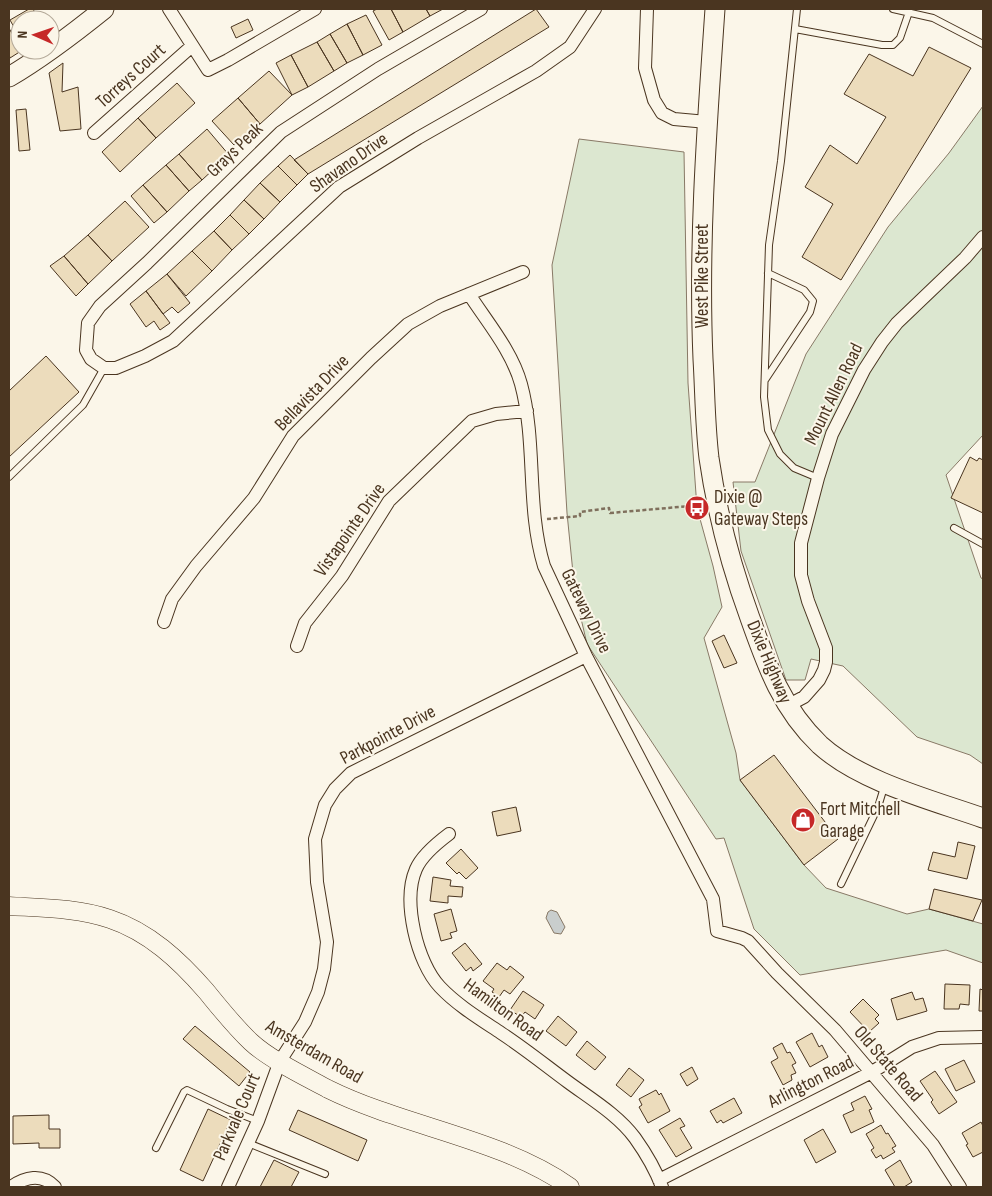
<svg xmlns="http://www.w3.org/2000/svg" width="992" height="1196" viewBox="0 0 992 1196" font-family="'Sofia Sans Condensed',sans-serif">
<style>
.green{fill:#dce7d0;stroke:#887966}
.water{fill:#c9cecd;stroke:#887966}
.building{fill:#ecdcbc;stroke:#4a3520}
.lines{fill:none;stroke-linecap:round;stroke-linejoin:round}
.lane-casing{stroke:#4a3520;stroke-width:8}
.street-casing{stroke:#4a3520;stroke-width:14}
.secondary-casing{stroke:#4a3520;stroke-width:19}
.primary-casing{stroke:#4a3520;stroke-width:21}
.path{stroke:#7f6f5c;stroke-width:2.5;stroke-dasharray:4 2.5;stroke-linecap:butt}
.lane{stroke:#fbf6e9;stroke-width:6}
.street{stroke:#fbf6e9;stroke-width:12}
.secondary{stroke:#fbf6e9;stroke-width:18}
.primary{stroke:#fbf6e9;stroke-width:19}
.labels{text-anchor:middle;dominant-baseline:central;stroke-width:4;stroke-linejoin:round;paint-order:stroke}
.street-label{font-size:19px;fill:#4a3520;stroke:#fbf6e9}
.poi-label{font-size:19px;fill:#4a3520;stroke:#fbf6e9;text-anchor:start}
</style>
<rect width="100%" height="100%" fill="#fbf6e9"/>
<path class="green" d="M983 106V435L946 475 981 578 983 579V764L970 755 917 737 843 666 811 659 805 680H786L741 551 733 482H755L806 354 888 227 949 153Z
M579 139 684 152 688 383 697 508 713 566 722 607 704 638 736 753 740 780 804 865 826 888 907 914 929 909 983 924V963L946 950 800 975 754 929 724 838 716 839 587 644 575 593 567 513 552 265Z"/>
<path class="water" d="M551 910 557 912 565 927 561 934 554 933 546 918 548 912Z"/>
<path class="building" d="M29 9H33L39 20H20V38L10 20Z
M377 9H391L403 32 389 40 373 11Z
M391 9H426L430 16 403 32Z
M426 9H443L430 16Z
M536 9 549 27 308 174 294 160Z
M366 15 382 45 363 55 347 24Z
M248 19 253 30 236 38 231 27Z
M347 24 363 55 347 63 330 34Z
M9 28 21 51 10 58 9 54Z
M330 34 347 63 334 71 317 42Z
M317 42 334 71 308 87 291 55Z
M929 47 971 68 841 280 802 257 833 204 805 187 830 145 857 164 886 117 844 94 869 54 913 76Z
M291 55 308 87 292 95 276 63Z
M63 63 62 92 78 87 81 129 60 131 49 73Z
M269 71 292 95 260 124 238 98Z
M177 83 195 103 156 138 138 118Z
M238 98 260 124 234 145 212 121Z
M26 109 30 150 19 151 16 110Z
M138 118 156 138 120 172 102 152Z
M207 129 229 155 202 180 179 154Z
M179 154 202 180 189 191 166 165Z
M290 155 308 174 297 185 278 166Z
M166 165 189 191 167 212 143 185Z
M278 166 297 185 280 202 260 183Z
M260 183 280 202 264 219 244 200Z
M143 185 167 212 154 223 131 196Z
M244 200 264 219 249 234 230 215Z
M125 201 149 227 112 261 88 235Z
M230 215 249 234 232 250 214 231Z
M214 231 232 250 212 271 192 251Z
M88 235 112 261 88 284 64 256Z
M192 251 212 271 186 296 167 274Z
M64 256 88 284 76 296 50 266Z
M167 274 190 303 178 313 172 307 163 314 146 291Z
M146 291 170 323 160 330 154 321 146 327 130 304Z
M46 356 79 392 9 457V391Z
M970 457 977 461 979 458 983 460V513L951 498Z
M724 635 737 663 724 668 712 641Z
M774 755 838 839 804 865 740 780Z
M516 807 521 831 497 836 492 812Z
M958 842 975 846 967 879 928 870 933 852 955 857Z
M461 849 478 868 466 879 459 872 457 874 446 863Z
M433 877 451 880 450 886 463 887 462 897 448 896V903L430 901Z
M934 889 982 900 973 921 929 909Z
M451 909 457 931 450 933 452 938 441 941 434 914Z
M465 943 482 964 473 971 471 967 466 971 452 953Z
M497 963 507 970 510 966 524 977 510 994 504 990 499 997 492 992 494 989 483 981Z
M945 984 970 985 969 1005 960 1004 959 1009H944Z
M980 989 983 990V1011H979Z
M523 991 544 1005 535 1019 525 1012 521 1017 510 1010Z
M912 992 915 1000 923 998 927 1011 897 1020 891 999Z
M863 999 879 1015 875 1019 879 1023 869 1032 850 1012Z
M558 1016 577 1032 566 1046 546 1031Z
M195 1026 250 1072 239 1086 183 1039Z
M812 1033 819 1047 822 1045 828 1057 810 1067 796 1042Z
M587 1041 606 1057 595 1070 576 1055Z
M782 1043 787 1053 790 1052 796 1063 792 1065 796 1073 791 1075 792 1080 783 1085 771 1062 778 1058 773 1048Z
M964 1060 975 1082 956 1091 945 1069Z
M692 1067 698 1079 687 1086 680 1074Z
M629 1068 644 1080 631 1097 616 1085Z
M935 1071 957 1102 939 1114 931 1102 933 1100 920 1081Z
M656 1090 659 1095 661 1093 670 1111 648 1123 639 1107 642 1105 639 1099Z
M865 1096 872 1109 869 1110 874 1122 851 1133 843 1115 854 1110 851 1103Z
M734 1098 742 1113 723 1123 721 1120 717 1123 710 1111Z
M208 1109 231 1120 203 1181 180 1170Z
M298 1110 367 1140 358 1161 289 1130Z
M49 1115V1129H60V1148H39V1143L13 1144V1116Z
M680 1118 685 1126 680 1128 692 1148 676 1157 659 1130Z
M981 1122 983 1126V1152L973 1157 966 1145 968 1144 962 1133Z
M881 1125 886 1134 888 1133 896 1146 892 1148 895 1152 883 1159 881 1155 876 1158 871 1150 874 1148 866 1134Z
M823 1129 836 1152 816 1163 804 1140Z
M274 1160 299 1172 291 1187H260Z
M900 1160 912 1182 904 1187H895L885 1170Z"/>
<g class="lines">
<defs>
<path id="lane" d="M797 9 781 161 769 245 764 397 768 430 780 454 794 468 818 478
M893 9 933 18 983 44
M795 29 882 45H893L900 38 909 12
M765 380 810 312 813 301 804 290 768 273
M9 477 83 405 104 368
M954 528 983 544
M841 884 878 807 885 784
M248 1143 325 1174
M156 1148 184 1092 187 1090 227 1109 258 1121"/>
<path id="street" d="M169 9 208 70 228 60 315 9
M481 9 378 69 281 132 147 263 100 306 88 323 86 350 91 359 104 368H116L145 356 173 341 339 187 418 138 536 71 570 47 595 9
M647 9 645 68 654 100 662 113 674 119 707 122
M94 133 192 46
M469 294C487 322 512 351 521 384 537 443 526 507 544 566L586 656 713 899 717 931 742 938 748 941 777 973 835 1030 933 1145 960 1187
M164 622 172 599 196 566 254 498 293 436 371 358 408 324 440 306 523 272
M297 646 305 623 342 576 389 501 472 421 496 414 527 411
M787 706 804 697 819 680 824 670 826 662V648L808 601 801 575V543L818 478 832 434 864 370 882 342 897 323 965 258 983 237
M449 834C437 843 422 855 416 869 402 901 417 963 440 987 457 1005 480 1019 501 1033 524 1048 545 1065 568 1082 591 1099 618 1115 635 1138 645 1152 656 1171 662 1187
M659 1180 872 1072 912 1047 939 1038 983 1037
M11 1187C25 1177 42 1173 55 1187
M228 1187 258 1121 280 1061 305 1022 318 992 324 969 327 942 317 882 315 839 325 805 335 789 351 773 586 656"/>
<path id="secondary" d="M9 906C42 908 78 908 110 919 149 932 179 960 206 991 220 1008 234 1026 251 1042 269 1059 306 1077 328 1089 405 1127 500 1138 570 1187"/>
<path id="primary" d="M715 9C707 125 698 242 703 359 705 392 705 425 709 458 717 513 731 566 750 618 767 666 782 709 820 745 861 782 932 800 983 818
M9 77C43 57 73 34 104 9"/>
</defs>
<use href="#lane" class="lane-casing"/>
<use href="#street" class="street-casing"/>
<use href="#secondary" class="secondary-casing"/>
<use href="#primary" class="primary-casing"/>
<path class="path" d="M547 519 580 516V512L609 508 610 513 702 505"/>
<use href="#lane" class="lane"/>
<use href="#street" class="street"/>
<use href="#secondary" class="secondary"/>
<use href="#primary" class="primary"/>
</g>
<defs>
<symbol id="bus-disc" viewBox="-11 -11 22 22"><circle r="9.5" fill="#c62828" stroke="#fbf6e9"/><path d="M-5-6H5V4H4V6H2V4H-2V6H-4V4H-5ZM-3.5-4V0h7V-4ZM-3.5 1.2v1.5H-2V1.2ZM2 1.2v1.5H3.5V1.2Z" fill="#fff"/></symbol>
<symbol id="shop-disc" viewBox="-11 -11 22 22"><circle r="9.5" fill="#c62828" stroke="#fbf6e9"/><path d="M-5-2.5h2.3a2.7 3.5 0 0 1 5.4 0H5L5.5 6h-11ZM-1.5-2.5h3a1.5 2.3 0 0 0-3 0Z" fill="#fff"/></symbol>
</defs>
<g fill-rule="evenodd">
<use href="#bus-disc" x="683" y="494" width="28" height="28"/>
<use href="#shop-disc" x="789" y="806" width="28" height="28"/>
</g>
<g class="labels">
<g class="street-label">
<text transform="translate(131 76) rotate(-42)">Torreys Court</text>
<text transform="translate(235 150) rotate(-44)">Grays Peak</text>
<text transform="translate(349 163) rotate(-35)">Shavano Drive</text>
<text transform="translate(702 276) rotate(-90)">West Pike Street</text>
<text transform="translate(312 393) rotate(-46)">Bellavista Drive</text>
<text transform="translate(834 394) rotate(-64)">Mount Allen Road</text>
<text transform="translate(350 530) rotate(-55)">Vistapointe Drive</text>
<text transform="translate(586 611) rotate(64)">Gateway Drive</text>
<text transform="translate(769 662) rotate(67)">Dixie Highway</text>
<text transform="translate(388 735) rotate(-28)">Parkpointe Drive</text>
<text transform="translate(503 1010) rotate(36)">Hamilton Road</text>
<text transform="translate(314 1052) rotate(30)">Amsterdam Road</text>
<text transform="translate(888 1064) rotate(49)">Old State Road</text>
<text transform="translate(811 1082) rotate(-27)">Arlington Road</text>
<text transform="translate(237 1117) rotate(-67)">Parkvale Court</text>
</g>
<g class="poi-label">
<text x="714" y="497">Dixie @<tspan x="714" dy="22">Gateway Steps</tspan></text>
<text x="820" y="809">Fort Mitchell<tspan x="820" dy="22">Garage</tspan></text>
</g>
</g>
<rect width="992" height="1196" fill="none" stroke="#4a3520" stroke-width="20"/>
<g transform="translate(35 35) rotate(272)"><circle r="24" fill="#fbf6e9" stroke="#b4a999"/>
<path d="M0-4L9 19L0 12L-9 19Z" fill="#c62828"/>
<text y="-8" font-size="14" font-weight="bold" text-anchor="middle" fill="#4a3520">N</text>
</g>
</svg>
